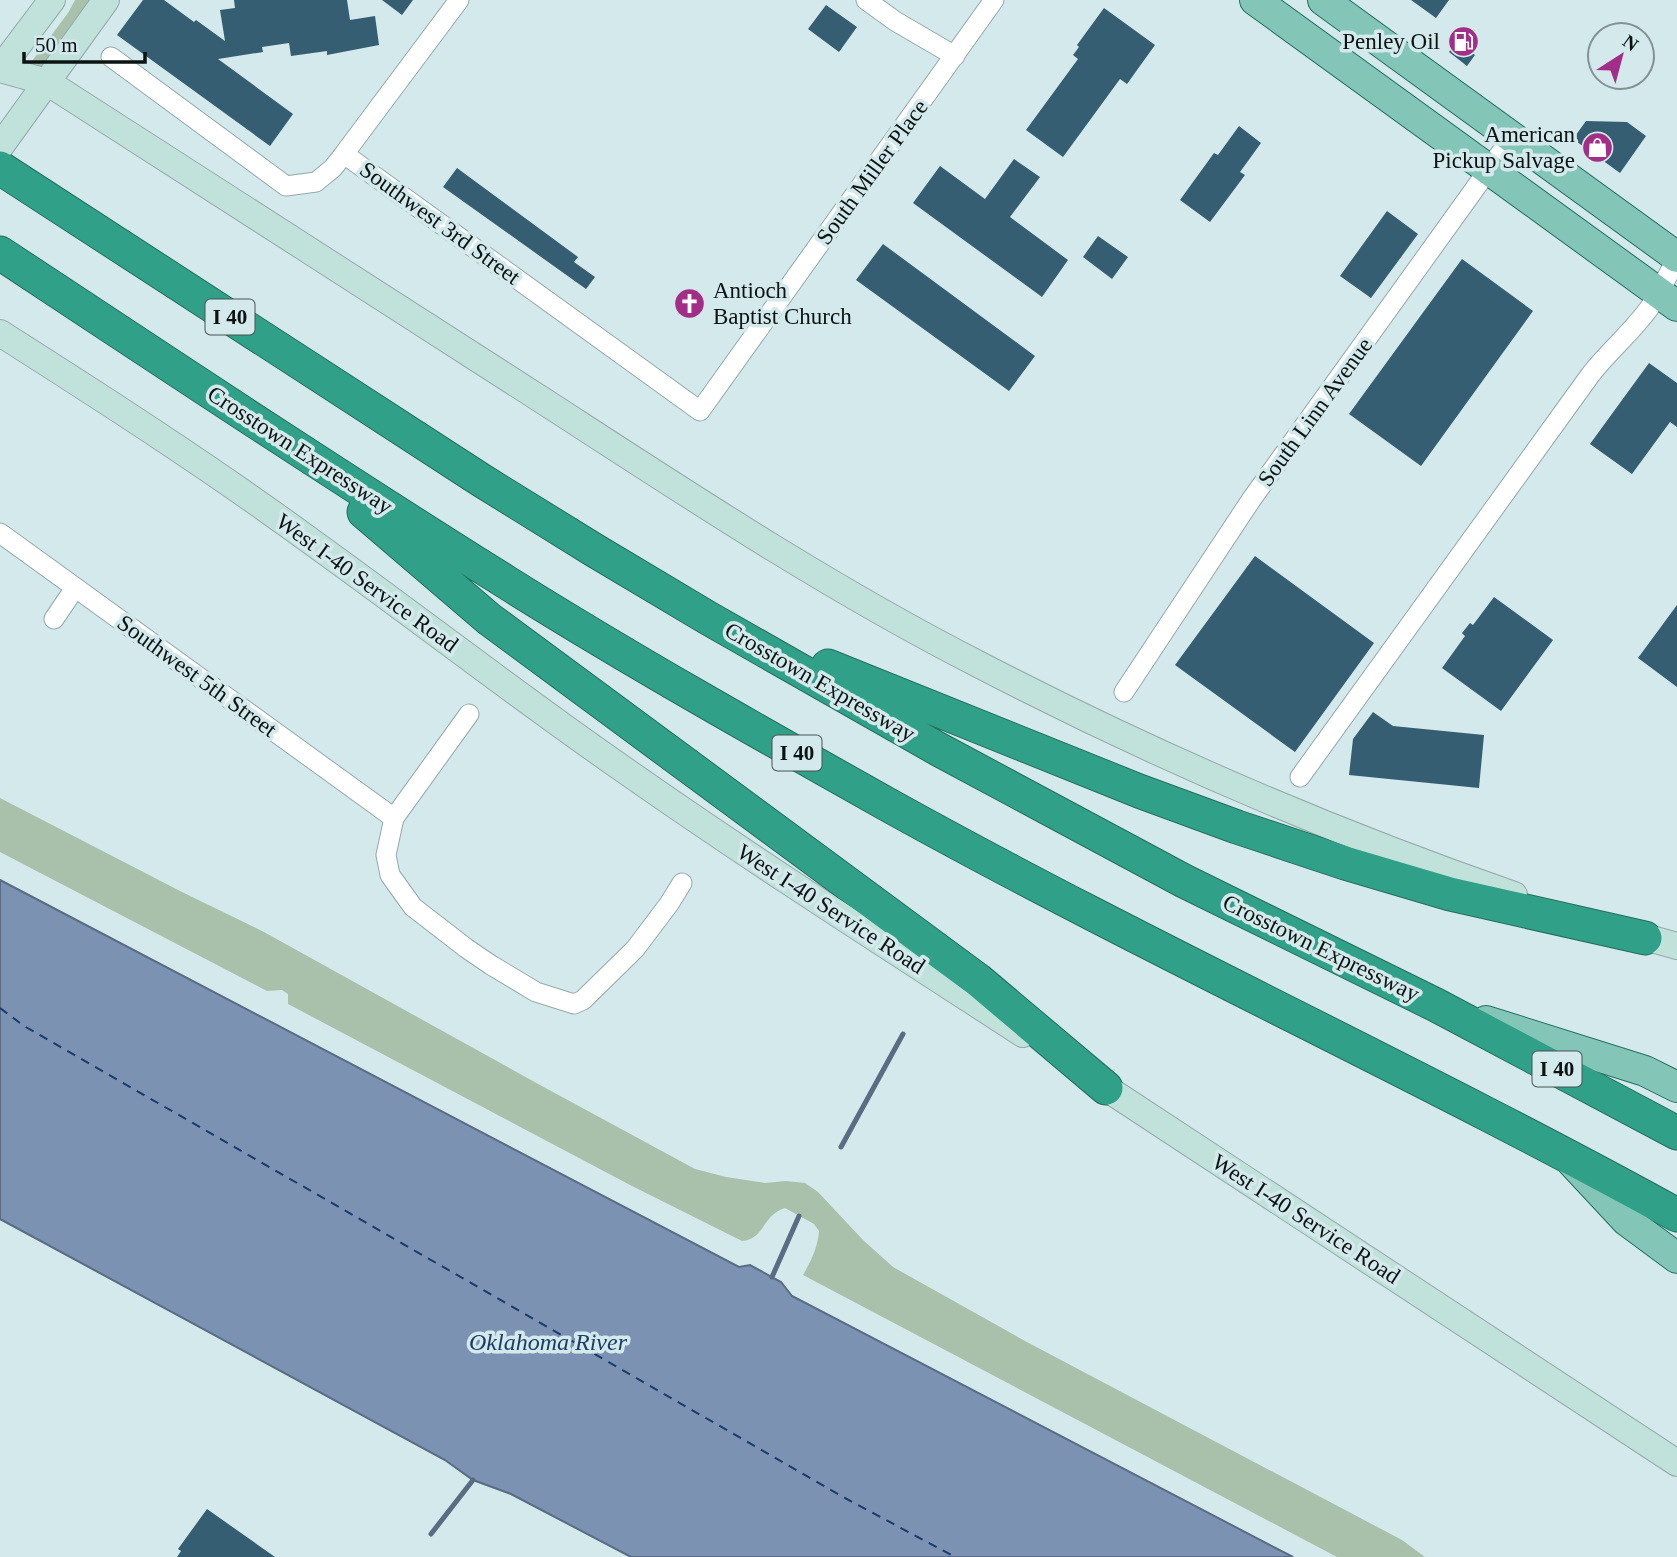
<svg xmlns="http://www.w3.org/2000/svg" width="1677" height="1557" viewBox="0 0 1677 1557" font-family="'Times New Roman',serif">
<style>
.green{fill:#a9c1ab}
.water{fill:#7b92b3;stroke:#596c83;stroke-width:2}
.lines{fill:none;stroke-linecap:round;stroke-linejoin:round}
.stream{stroke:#596c83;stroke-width:5}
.ferry{stroke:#1b3b68;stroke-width:2;stroke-dasharray:9 7;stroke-linecap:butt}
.building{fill:#355e72}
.street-casing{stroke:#94a9ab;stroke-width:21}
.secondary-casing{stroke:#94a9ab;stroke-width:28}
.primary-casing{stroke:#236f5f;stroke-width:32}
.highway-casing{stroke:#236f5f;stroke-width:35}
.street{stroke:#fff;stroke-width:19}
.secondary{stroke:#c1e2db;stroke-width:26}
.primary{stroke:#83c6b8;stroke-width:30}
.highway{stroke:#30a088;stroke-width:33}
.labels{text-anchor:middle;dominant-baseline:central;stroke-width:7;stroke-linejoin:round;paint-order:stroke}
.shield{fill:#d3e9eb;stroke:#475354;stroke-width:2}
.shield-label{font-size:21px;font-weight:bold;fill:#0b1313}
.poi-label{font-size:23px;fill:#0b1313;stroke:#d3e9eb;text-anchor:end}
.street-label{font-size:23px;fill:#0b1313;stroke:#d3e9eb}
.water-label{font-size:24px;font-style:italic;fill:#1b3b68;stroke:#d3e9eb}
</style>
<rect width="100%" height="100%" fill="#d3e9eb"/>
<path class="green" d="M75 0H93L43 70 29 65 68 13Z
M0 798 182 892 264 932 540 1085 695 1169 726 1177 765 1183 786 1181 805 1183 818 1192 863 1240 893 1267 1025 1341 1402 1540 1425 1557H1337L803 1275C811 1261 818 1247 819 1231L814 1224 785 1208C762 1215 765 1239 742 1241L632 1186 288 1004V994L282 990 267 991 0 852Z"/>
<path class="water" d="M0 880 739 1267 750 1265 781 1282 792 1296 1293 1557H631L511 1494 473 1480 445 1460 0 1219Z"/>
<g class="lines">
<path class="stream" d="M841 1147 903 1034
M772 1277 799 1216
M431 1534 473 1480"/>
<path class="ferry" d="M0 1008 24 1026 845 1498 955 1557"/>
</g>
<path class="building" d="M143 0H164L194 22 196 20 225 41 220 10 235 8 234 0H347L350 20 375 16 379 45 327 55V51L291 56 289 43 262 47 263 52 218 59 293 114 270 146 117 35Z
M382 0H413L402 15Z
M1411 0H1449L1436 18Z
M826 5 857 27 839 52 808 29Z
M1104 8 1155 45 1127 84 1120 79 1063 157 1026 130 1078 59 1073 55 1079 47 1077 45Z
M1456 42 1475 55 1467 66 1449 52Z
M1586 121 1627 122 1646 136 1620 173 1573 139Z
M1239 126 1261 143 1240 172 1245 175 1210 222 1180 200 1214 153 1218 155Z
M1014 159 1040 177 1010 217 1068 260 1042 297 913 203 940 166 985 199Z
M457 168 578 257 574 262 595 277 586 289 443 187Z
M1387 211 1418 234 1371 298 1340 276Z
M1098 236 1128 257 1112 279 1083 257Z
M883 244 1035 356 1009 391 856 280Z
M1462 259 1533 311 1421 466 1349 414Z
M1649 363 1677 383V427L1670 422 1632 474 1590 444Z
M1255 556 1374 643 1295 752 1175 665Z
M1494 597 1553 640 1501 711 1442 668 1465 636 1462 633 1470 623 1473 625Z
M1677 605V687L1638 658Z
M1373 712 1393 726 1484 735 1479 788 1349 775 1353 739Z
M207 1509 275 1557H177L181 1551 178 1549Z"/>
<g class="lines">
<defs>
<path id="street" d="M866 0 895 21 955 56
M111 57 286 186 316 182 333 168 344 154 700 411 994 0
M344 154 459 0
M0 533 394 818
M54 619 75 588
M1124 692 1251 500 1512 137
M469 714 394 818 386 855 390 875 413 907 466 948 491 965 536 992 574 1004 583 1000 635 949 669 904 682 883
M1300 777 1591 374C1610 350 1633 331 1650 307 1660 292 1668 274 1677 259"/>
<path id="secondary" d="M0 69 47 82C218 191 388 302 559 411 696 500 833 590 978 664 1151 754 1330 831 1514 895
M0 69 52 0
M0 147 106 0
M0 333C107 401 214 470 316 545 419 619 519 697 623 769 754 861 889 947 1023 1034
M1627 932 1677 946
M1091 1078 1677 1463"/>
<path id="primary" d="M1255 0 1677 306
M1323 0 1677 257
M1486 1021 1645 1071 1677 1087
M1572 1162 1627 1221 1677 1258"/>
<path id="highway" d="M0 168 481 480 594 550 708 618 938 749 1184 881 1436 1005 1677 1133
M0 253C168 364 335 475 506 582 632 661 762 734 892 807 1150 950 1419 1073 1677 1215
M364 512 489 619 978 980 1106 1088
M828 666 1139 791 1237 827 1345 863 1450 894 1645 938"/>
</defs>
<use href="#street" class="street-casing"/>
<use href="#secondary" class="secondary-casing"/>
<use href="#primary" class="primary-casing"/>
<use href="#highway" class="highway-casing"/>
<use href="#street" class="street"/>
<use href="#secondary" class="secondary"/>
<use href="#primary" class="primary"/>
<use href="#highway" class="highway"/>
</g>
<defs>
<symbol id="fuel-disc" viewBox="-11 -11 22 22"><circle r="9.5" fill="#a22e87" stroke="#d3e9eb"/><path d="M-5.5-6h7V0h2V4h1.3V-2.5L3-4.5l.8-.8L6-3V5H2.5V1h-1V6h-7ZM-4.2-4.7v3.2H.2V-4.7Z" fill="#fff"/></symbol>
<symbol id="shop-disc" viewBox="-11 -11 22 22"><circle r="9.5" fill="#a22e87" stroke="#d3e9eb"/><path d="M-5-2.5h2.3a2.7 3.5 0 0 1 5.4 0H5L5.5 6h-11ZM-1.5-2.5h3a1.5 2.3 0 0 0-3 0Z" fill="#fff"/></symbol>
<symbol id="church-disc" viewBox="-11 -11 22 22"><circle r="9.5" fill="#a22e87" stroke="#d3e9eb"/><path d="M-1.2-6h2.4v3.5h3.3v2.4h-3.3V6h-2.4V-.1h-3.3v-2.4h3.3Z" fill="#fff"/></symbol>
</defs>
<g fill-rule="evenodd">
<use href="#fuel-disc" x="1446" y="24" width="35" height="35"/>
<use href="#shop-disc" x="1580" y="130" width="35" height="35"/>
<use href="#church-disc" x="672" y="286" width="35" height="35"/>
</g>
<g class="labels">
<g class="shield">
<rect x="205.5" y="299.5" width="49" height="35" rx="5"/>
<rect x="772.5" y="735.5" width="49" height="35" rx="5"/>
<rect x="1532.5" y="1051.5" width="49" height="35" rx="5"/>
</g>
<g class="shield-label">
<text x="230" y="317">I 40</text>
<text x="797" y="753">I 40</text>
<text x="1557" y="1069">I 40</text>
</g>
<g class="poi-label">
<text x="1440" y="41">Penley Oil</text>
<text x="1575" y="134">American<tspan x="1575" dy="26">Pickup Salvage</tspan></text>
<text x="713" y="290" text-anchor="start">Antioch<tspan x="713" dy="26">Baptist Church</tspan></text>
</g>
<g class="street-label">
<text transform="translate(872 172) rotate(-54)">South Miller Place</text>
<text transform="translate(440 223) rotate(36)">Southwest 3rd Street</text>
<text transform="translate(1315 412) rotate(-54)">South Linn Avenue</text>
<text transform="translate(300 450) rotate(33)">Crosstown Expressway</text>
<text transform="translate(367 583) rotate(36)">West I-40 Service Road</text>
<text transform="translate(197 676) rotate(36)">Southwest 5th Street</text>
<text transform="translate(820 682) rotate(30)">Crosstown Expressway</text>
<text transform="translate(831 909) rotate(33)">West I-40 Service Road</text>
<text transform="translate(1321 948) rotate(26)">Crosstown Expressway</text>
<text transform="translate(1306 1219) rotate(33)">West I-40 Service Road</text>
</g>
<g class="water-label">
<text x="548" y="1342">Oklahoma River</text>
</g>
</g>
<g transform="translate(1621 56) rotate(36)"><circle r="33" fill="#d3e9eb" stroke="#839395" stroke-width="2"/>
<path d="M0-5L12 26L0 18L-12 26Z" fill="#a22e87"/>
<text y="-10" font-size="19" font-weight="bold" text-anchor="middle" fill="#0b1313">N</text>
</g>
<path d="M24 52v10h121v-10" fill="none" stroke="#0b1313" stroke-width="3.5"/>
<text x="35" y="52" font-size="21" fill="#0b1313" stroke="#d3e9eb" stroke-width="5" paint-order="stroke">50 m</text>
</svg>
